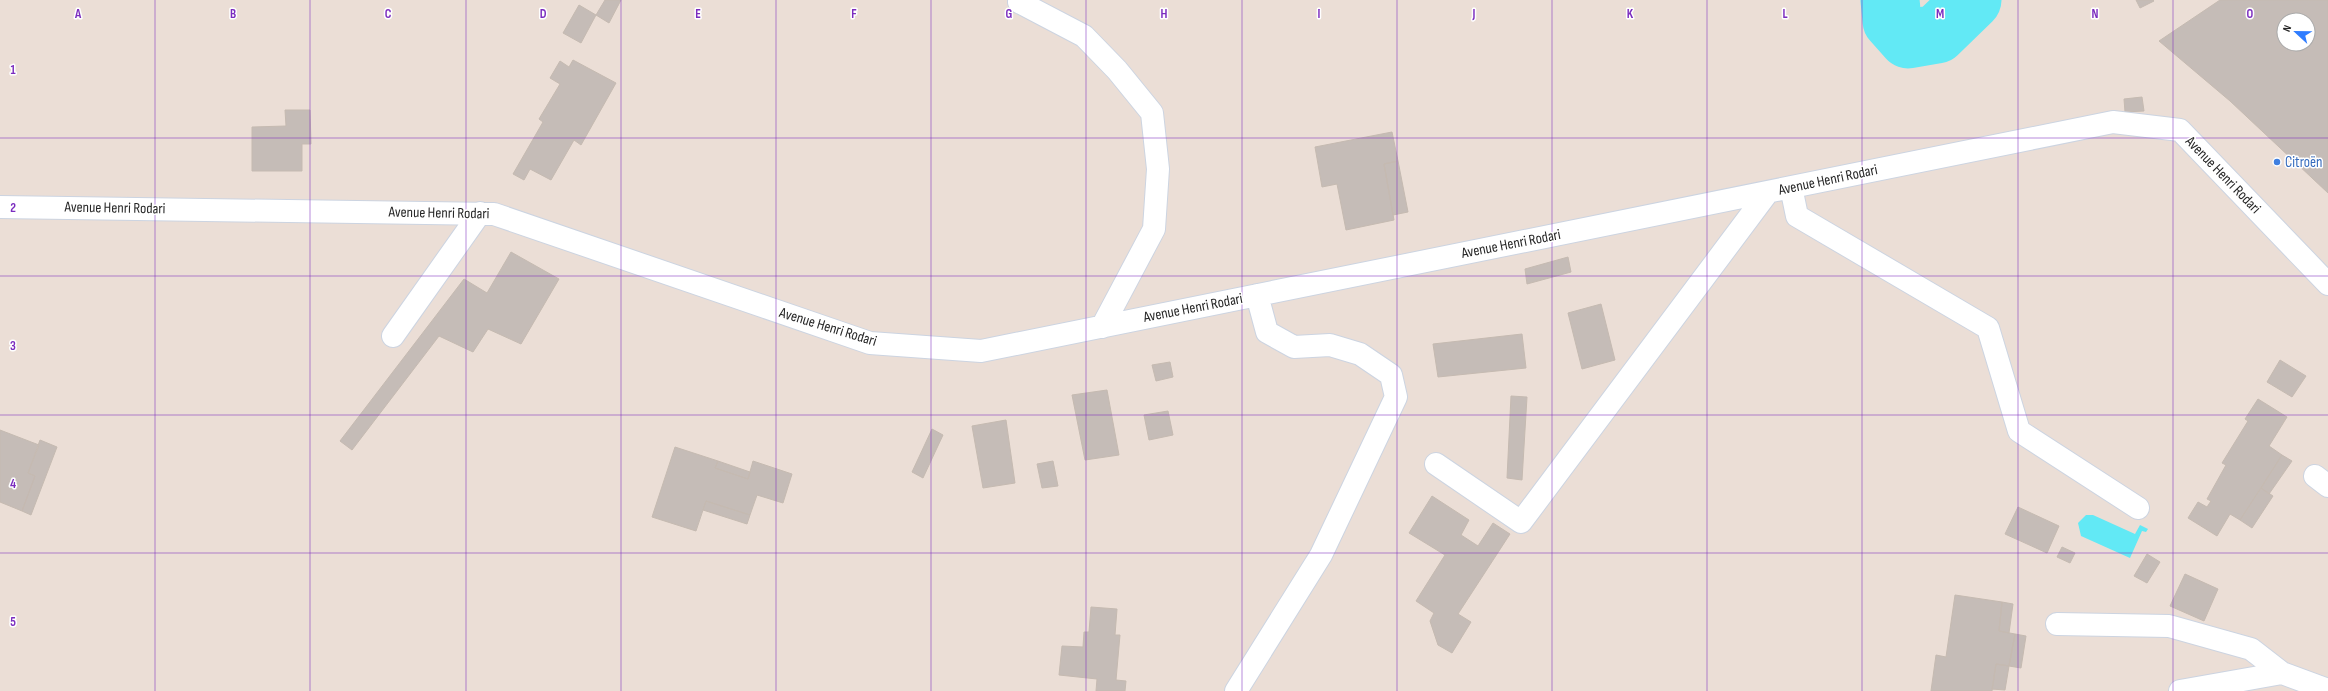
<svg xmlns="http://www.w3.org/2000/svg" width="2328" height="691" viewBox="0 0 2328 691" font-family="'Sofia Sans Condensed',sans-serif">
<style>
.water{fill:#62e9f5}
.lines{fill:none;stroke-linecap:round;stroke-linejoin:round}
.river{stroke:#62e9f5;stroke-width:59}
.building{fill:#c5bcb7;stroke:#c5bab1;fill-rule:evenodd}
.minor-casing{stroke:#ccd4e1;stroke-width:24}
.minor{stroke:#fff;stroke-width:22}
.grid{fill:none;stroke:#7b2cbf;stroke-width:1;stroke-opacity:0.55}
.shop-dot{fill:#3f7fe0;stroke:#fff;stroke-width:1.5}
.labels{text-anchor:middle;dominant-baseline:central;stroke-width:3;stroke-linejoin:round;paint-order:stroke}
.shop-label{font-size:15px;fill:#366cbe;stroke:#fff;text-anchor:start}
.street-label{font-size:15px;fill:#272727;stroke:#fff}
.grid-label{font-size:13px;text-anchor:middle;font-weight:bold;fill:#7b2cbf;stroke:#fff;stroke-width:3;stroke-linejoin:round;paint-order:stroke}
</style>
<rect width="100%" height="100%" fill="#ebded6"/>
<path class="water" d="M2086 515H2093L2135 534 2140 525 2148 529 2146 532 2142 531 2130 558 2081 536 2078 523Z"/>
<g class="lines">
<path class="river" d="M1890 0 1892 21 1908 39 1937 34 1972 0"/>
</g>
<path class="building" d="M605 0H621L609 23 596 15Z
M2136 0H2153L2154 1 2140 8Z
M2220 0H2328V193L2230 101 2159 41ZM2284 20H2308V44H2284Z
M579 5 596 15 581 43 563 33Z
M573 60 616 83 581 145 574 140 551 180 530 169 524 180 513 174 543 122 539 119 560 84 550 78 560 61 569 67Z
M2142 97 2144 111 2125 112 2124 99Z
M285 110H310L311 144H302V171H252V127L286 126Z
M1392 132 1398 161 1384 164 1394 220 1346 230 1337 184 1322 187 1315 147Z
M1398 161 1408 212 1393 215 1384 164Z
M511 252 559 279 521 344 488 329 473 352 439 336 352 450 340 441 464 279 487 293Z
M1568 257 1571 272 1527 284 1525 269Z
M1601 304 1615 360 1582 369 1568 313Z
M1522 334 1526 368 1438 377 1433 344Z
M2280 360 2306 376 2292 397 2267 382Z
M1170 362 1173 377 1156 381 1152 365Z
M1107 390 1119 455 1085 460 1072 395Z
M1511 396 1527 397 1522 480 1507 478Z
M2258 399 2287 417 2269 446 2282 455 2240 520 2230 514 2217 536 2188 518 2198 502 2207 507 2211 501 2207 499 2226 465 2222 463 2248 421 2245 419Z
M1168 411 1173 435 1149 440 1144 415Z
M1006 420 1015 483 983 488 972 426Z
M932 429 943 435 923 478 912 472Z
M0 430 39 445 28 473 35 476 22 511 0 502Z
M40 440 57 447 31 515 22 511 35 476 28 473Z
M675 447 718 461 715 468 748 479 753 461 792 474 783 503 757 495 750 515 706 501 696 531 652 517Z
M2282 455 2292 461 2269 494 2261 488Z
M718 461 750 472 748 479 715 468Z
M1053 461 1058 486 1042 488 1037 464Z
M2261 488 2273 496 2252 528 2240 520Z
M1432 496 1469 520 1461 535 1478 546 1493 523 1510 534 1458 614 1471 622 1452 653 1438 645 1430 621 1434 613 1416 601 1445 555 1409 533Z
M706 501 750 515 747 524 703 510Z
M2018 507 2059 526 2047 553 2005 534Z
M2062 547 2075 553 2070 563 2057 557Z
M2147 554 2160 562 2147 583 2134 576Z
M2185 574 2218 589 2204 621 2170 606Z
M1955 595 2002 602 1999 631 2015 634 2009 666 1996 664 1992 691H1931L1936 655 1946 657Z
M2002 602 2013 604 2009 633 1999 631Z
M1091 607 1117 609 1115 635H1120L1116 680 1126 681 1125 691H1096L1097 679 1059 675 1062 646 1083 647 1084 632H1089Z
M2015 634 2026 636 2021 668 2009 666Z
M1996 664 2009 666 2005 690 1992 689Z"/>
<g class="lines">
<defs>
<path id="minor" d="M1019 2 1084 36 1117 70 1152 113 1158 169 1154 229 1102 327
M1791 187 1797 216 1988 328 2019 431 2138 508
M0 207 494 214 870 343 981 351 2113 122 2180 130 2328 284
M393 336 480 213
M1436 464 1521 522 1768 192
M2315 476 2328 486
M2057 624 2169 626 2251 649 2282 673 2328 690
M1236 691 1321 555 1396 397 1391 375 1360 354 1330 345 1294 347 1267 332 1257 295
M2180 691 2282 673"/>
</defs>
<use href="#minor" class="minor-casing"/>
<use href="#minor" class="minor"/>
</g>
<path class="grid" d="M155 0V691M310 0V691M466 0V691M621 0V691M776 0V691M931 0V691M1086 0V691M1242 0V691M1397 0V691M1552 0V691M1707 0V691M1862 0V691M2018 0V691M2173 0V691M0 138H2328M0 276H2328M0 415H2328M0 553H2328"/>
<circle class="shop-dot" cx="2277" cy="162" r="4"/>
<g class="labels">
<g class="shop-label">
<text x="2285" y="162">Citroën</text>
</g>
<g class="street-label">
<text transform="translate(2223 175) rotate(46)">Avenue Henri Rodari</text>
<text transform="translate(1828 180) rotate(-12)">Avenue Henri Rodari</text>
<text transform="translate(115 208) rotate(1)">Avenue Henri Rodari</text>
<text transform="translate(439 213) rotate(1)">Avenue Henri Rodari</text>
<text transform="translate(1511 244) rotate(-11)">Avenue Henri Rodari</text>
<text transform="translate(1193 308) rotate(-11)">Avenue Henri Rodari</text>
<text transform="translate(828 327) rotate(17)">Avenue Henri Rodari</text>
</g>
</g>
<g class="grid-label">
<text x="78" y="18">A</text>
<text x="233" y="18">B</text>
<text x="388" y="18">C</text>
<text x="543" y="18">D</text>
<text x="698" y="18">E</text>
<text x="854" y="18">F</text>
<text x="1009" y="18">G</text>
<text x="1164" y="18">H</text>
<text x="1319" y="18">I</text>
<text x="1474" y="18">J</text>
<text x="1630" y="18">K</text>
<text x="1785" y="18">L</text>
<text x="1940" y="18">M</text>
<text x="2095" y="18">N</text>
<text x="2250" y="18">O</text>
<text x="13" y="74">1</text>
<text x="13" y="212">2</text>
<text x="13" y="350">3</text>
<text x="13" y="488">4</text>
<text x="13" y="626">5</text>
</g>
<g transform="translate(2296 32) rotate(292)"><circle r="19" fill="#ffffff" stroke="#a9a9a9"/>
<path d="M0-3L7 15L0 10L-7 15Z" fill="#2f7dff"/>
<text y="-6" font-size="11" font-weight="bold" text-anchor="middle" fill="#272727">N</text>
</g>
</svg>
